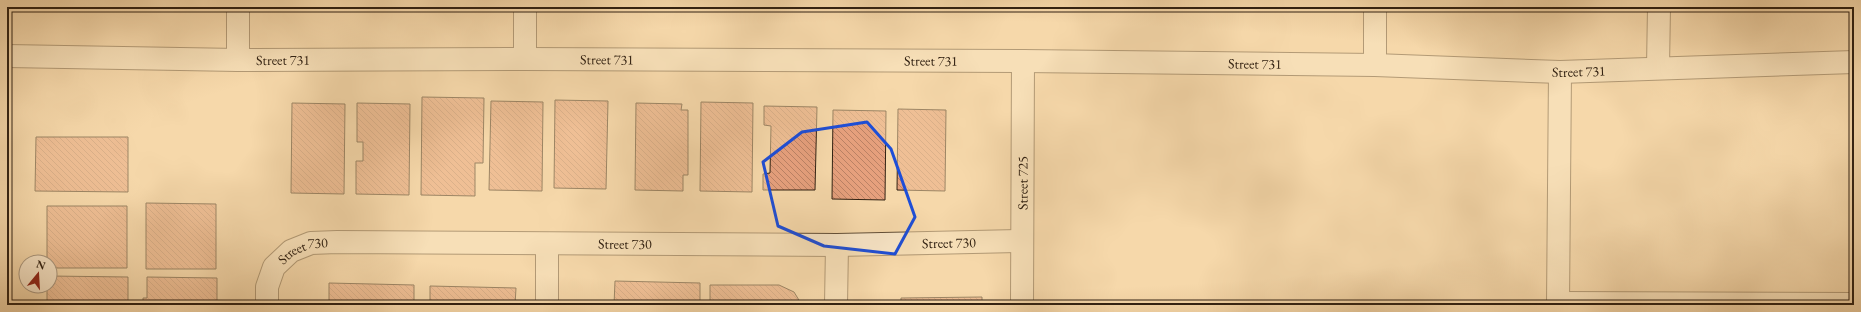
<svg xmlns="http://www.w3.org/2000/svg" width="1861" height="312" viewBox="0 0 1861 312" font-family="'EB Garamond',serif">
<style>
.building{fill:url(#building-back-hatch);stroke:#312112}
.lines{fill:none;stroke-linecap:round;stroke-linejoin:round}
.street-casing{stroke:#624f38;stroke-width:24}
.street{stroke:#f9e6c8;stroke-width:22}
.marked{fill:none;stroke:#1d4ed8;stroke-width:3;stroke-linejoin:round}
.labels{text-anchor:middle;dominant-baseline:central;stroke-width:3.5;stroke-linejoin:round;paint-order:stroke}
.street-label{font-size:14px;fill:#312112;stroke:#f9e6c8}
</style>
<defs>
<pattern id="building-back-hatch" width="6" height="6" patternUnits="userSpaceOnUse"><rect width="6" height="6" fill="#e6a07d"/><path d="M-1 5l2 2M0 0l6 6M5-1l2 2" fill="none" stroke="#bb8265"/></pattern>
</defs>
<rect width="100%" height="100%" fill="#f6d8aa"/>
<filter id="stains"><feTurbulence type="fractalNoise" baseFrequency=".005" numOctaves="4"/><feColorMatrix values="0 0 0 0 .2 0 0 0 0 .09 0 0 0 0 .02 0 0 0 .5 -.17"/></filter>
<radialGradient id="worn" r=".72"><stop offset=".6" stop-color="#630" stop-opacity="0"/><stop offset="1" stop-color="#630" stop-opacity=".3"/></radialGradient>
<path class="building" d="M790 7H843V8Z
M1275 7H1327V9L1275 8Z
M422 97 484 98 483 163H475V196L421 195Z
M555 100 608 101 606 189 554 188Z
M491 101 543 102 542 191 489 190Z
M701 102 753 103 752 192 700 191Z
M292 103 345 104 344 194 291 193Z
M357 103 410 104 409 195 356 194V161H363V142H357Z
M636 103 682 104 681 110H688V175H683V191L635 190Z
M764 106 817 107 815 190H763V174L770 173 771 126 764 125Z
M898 109 946 110 945 191 897 190Z
M833 110 886 111 885 200 832 199Z
M36 137H128V192L35 191Z
M146 203 216 204V269H146Z
M47 206H127V268H50V262H47Z
M50 276 128 277V305H47V286H50Z
M147 277 217 278V305H143V298H147Z
M615 281 700 283V305H614Z
M329 283 414 285V305H329Z
M710 285H779L794 292 802 305H710Z
M430 286 516 288 515 305H430Z
M982 297V305H901V298Z"/>
<g class="lines">
<defs>
<g id="street">
<path d="M1375 7V65"/>
<path id="s1" d="M7 56 238 60 525 59 1023 61 1375 65 1560 72 1854 62"/>
<path d="M525 59V7"/>
<path d="M238 60V7"/>
<path d="M1658 67 1659 7"/>
<path d="M1558 303 1854 304"/>
<path id="s2" d="M267 305V287L274 267 291 251 311 243 337 242 837 245 1022 241"/>
<path d="M547 305V244"/>
<path d="M836 305 837 245"/>
<path id="s3" d="M1022 305 1023 61"/>
<path d="M1558 305 1560 72"/>
</g>
</defs>
<use href="#street" class="street-casing"/>
<use href="#street" class="street"/>
</g>
<path d="M0 0H1861V312H0ZM867 122 891 149 915 217 895 254 824 246 778 226 763 162 802 132Z" fill="#f6d8aa" fill-opacity=".55" fill-rule="evenodd"/>
<path class="marked" d="M867 122 891 149 915 217 895 254 824 246 778 226 763 162 802 132Z"/>
<g class="labels">
<g class="street-label">
<text stroke="none"><textPath href="#s1" startOffset="600">Street 731</textPath></text>
<text stroke="none"><textPath href="#s1" startOffset="276">Street 731</textPath></text>
<text stroke="none"><textPath href="#s1" startOffset="924">Street 731</textPath></text>
<text stroke="none"><textPath href="#s1" startOffset="1248">Street 731</textPath></text>
<text stroke="none"><textPath href="#s1" startOffset="1572">Street 731</textPath></text>
<text stroke="none"><textPath href="#s3" startOffset="122">Street 725</textPath></text>
<text stroke="none"><textPath href="#s2" startOffset="722">Street 730</textPath></text>
<text stroke="none"><textPath href="#s2" startOffset="398">Street 730</textPath></text>
<text stroke="none"><textPath href="#s2" startOffset="74">Street 730</textPath></text>
</g>
</g>
<rect width="1861" height="312" fill="none" stroke="#f6d8aa" stroke-width="24"/>
<rect x="8" y="8" width="1845" height="296" fill="none" stroke="#312112" stroke-width="2"/>
<rect x="12" y="12" width="1837" height="288" fill="none" stroke="#312112"/>
<g transform="translate(38 274) rotate(18)"><circle r="19" fill="#f9e6c8" stroke="#a9977f"/>
<path d="M0-3L7 15L0 10L-7 15Z" fill="#8f2418"/>
<text y="-6" font-size="11" font-weight="bold" text-anchor="middle" fill="#312112">N</text>
</g>
<rect width="100%" height="100%" filter="url(#stains)"/>
<rect width="100%" height="100%" fill="url(#worn)"/>
</svg>
